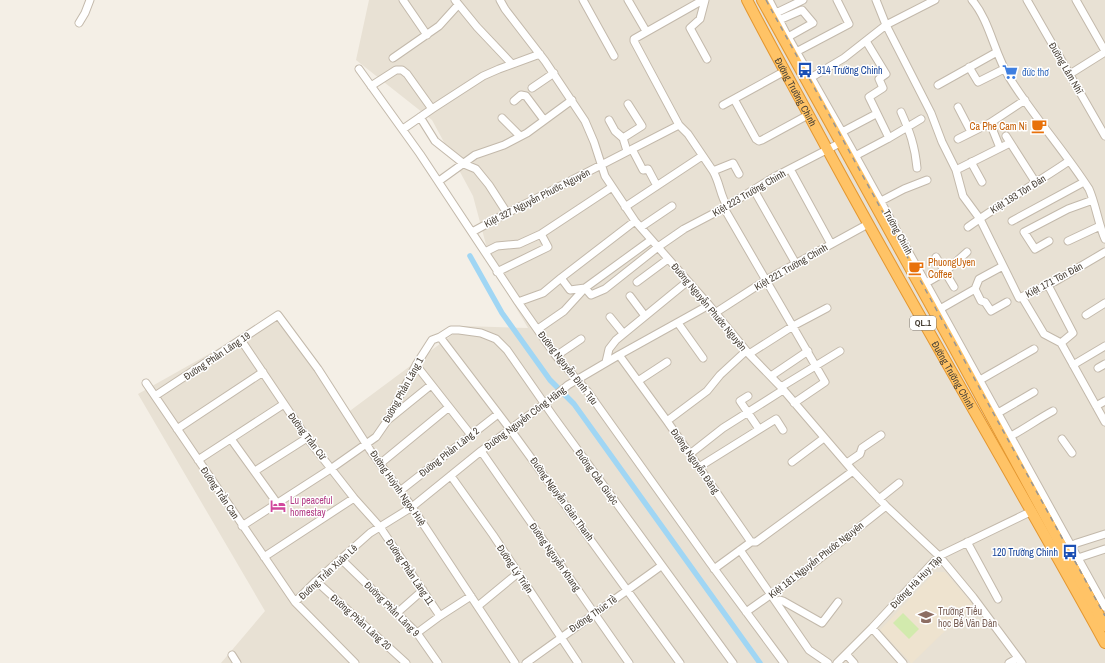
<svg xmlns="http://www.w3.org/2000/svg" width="1105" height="663" viewBox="0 0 1105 663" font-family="'Archivo Narrow',sans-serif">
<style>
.residential{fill:#e8e1d4}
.education{fill:#eee3cf}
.green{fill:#d2eaad}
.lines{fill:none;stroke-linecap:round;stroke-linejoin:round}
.canal{stroke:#a0d6f4;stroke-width:5.5}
.minor-casing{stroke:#c3b9ab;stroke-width:9}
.highway-casing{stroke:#e49730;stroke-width:12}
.minor{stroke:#fff;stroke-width:7}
.highway{stroke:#ffc366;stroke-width:10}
.rail{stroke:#969696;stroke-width:1.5;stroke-dasharray:5 5;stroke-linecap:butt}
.labels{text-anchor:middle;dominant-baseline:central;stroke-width:3;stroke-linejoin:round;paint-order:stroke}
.shield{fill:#fff;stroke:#7e7972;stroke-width:1}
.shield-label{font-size:9px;font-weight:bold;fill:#473f35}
.street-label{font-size:10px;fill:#473f35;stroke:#fff}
.transit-label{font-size:10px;fill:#164399;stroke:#fff;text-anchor:start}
.shop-label{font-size:10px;fill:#366cbe;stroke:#fff;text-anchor:start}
.food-label{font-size:10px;fill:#c56008;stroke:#fff;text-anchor:end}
.hotel-label{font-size:10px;fill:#b23c85;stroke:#fff;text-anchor:start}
.education-label{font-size:10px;fill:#785e54;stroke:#fff;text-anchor:start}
</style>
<rect width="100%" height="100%" fill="#f4efe6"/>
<path class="residential" d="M369 0H1105V663H221L265 611 138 394 278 315 347 413 464 326 528 328 492 267 473 196 432 120 356 60Z"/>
<path class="education" d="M935 572H945L973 604 912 663H911L880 630Z"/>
<path class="green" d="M903 613 919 629 909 639 893 623Z"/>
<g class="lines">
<path class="canal" d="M470 256 502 313 550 380 574 404 760 663"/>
<defs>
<path id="minor" d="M403 0 427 35
M455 0 477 27 512 64
M500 0 505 9 545 61 585 121 594 142 605 176 635 221 709 305 749 354 781 387 853 471 886 506 939 556 973 597 1022 663
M583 0 614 56
M628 0 646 31
M703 0 634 39V41L679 125 688 134 713 171 733 163 739 174
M705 0 700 19 690 28 707 59
M769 0 788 37 850 146 1105 607
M876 0 886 25 931 113 942 142 956 170 963 196 980 219 1019 298 1054 282 1105 252
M972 0C990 21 994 53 1009 77 1033 116 1064 150 1089 189 1096 205 1098 223 1105 239
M1027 0 1105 136
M1076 0 1105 51
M776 13 803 0
M779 20 802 10 813 23 788 37
M79 23 85 13 90 0
M866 41 886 74 879 79 883 88 869 97 889 138
M796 52 849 24 837 0
M393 58 439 26 458 5
M969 67 978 82 1004 69
M359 69 420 154 518 302 556 356 588 392 710 563 784 663
M1070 74 1105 52
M812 77 844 58 886 25 935 0
M938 85 997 52
M371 86 396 70H402L407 74 432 109 403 129
M532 88 554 73
M734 99 756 139 759 141 762 140 808 115
M514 101 521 95 526 96 544 120
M723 105 785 71
M958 107 971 132
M432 109 483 76 499 69 540 54
M901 112C910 132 915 146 917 168
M420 117 435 141 464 164 476 169 489 185 507 213
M502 118 520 136
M609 120 615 131 623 138 627 151
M990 123 1000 148
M842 132 876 114
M1006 136 1036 183
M623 138 642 126 628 104
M958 139 990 123 1025 100
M632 149 643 170 648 169 657 186
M855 156 889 138 921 119
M971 162 982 182
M790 169 831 244
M956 170 1010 143
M713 171C720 183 720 195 727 206
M439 181 475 155 504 145 527 133 572 100
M754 190 796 264
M881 201 904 189 927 180
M625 207 702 156
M724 208 825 382 794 403
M1012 221 1084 182
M641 227 672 206
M968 227C1000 204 1035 184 1069 161
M472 232 507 213 537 198 679 125
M1049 241 1035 249 1024 232 1068 209 1093 200
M1068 241 1100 226
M485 252 497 246 519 244 541 234 612 187
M936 257 954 287
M497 272 548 247 541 234
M561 278 570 290 585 288 591 295 605 289 658 247 684 229 724 208 774 177 842 142
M637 282 668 259
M926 283 945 272 967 252
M1048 285 1073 333 1061 343 1105 422
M975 289 981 301 985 302 991 311 1007 302
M630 296 645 316
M1022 297 1044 334 1061 343
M518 302 543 293 561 278 635 221
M940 309 975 289 979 279 1003 266
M715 313 766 280 868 224
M1086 315 1105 303
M610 317 623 333
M678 323 703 358
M538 329 564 311 585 288 651 240
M440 337 510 429 680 663
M241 340 307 438 354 498 380 527 440 616
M749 354 793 326 827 308
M619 355 667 421 751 542
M556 356 581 339
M606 362 609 349 616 340 688 281
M416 365 471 435
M1073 365 1105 346
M1098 368 1105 364
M771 376 808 351
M980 380 1034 349
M638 381 667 362
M146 383 295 602 355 663
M781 387 840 351
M155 396 278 315 318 369 370 450 412 507 515 663
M748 396 740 401 759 429
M1096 406 1105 401
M998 413 1034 392
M389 419 431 385
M667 421 707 391 720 375 746 351
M177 429 263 372
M1011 436C1026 428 1038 419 1053 411
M231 439 277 503
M1062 439 1072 453
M481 451 629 663
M690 454 723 428 783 390
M198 460 284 404
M792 462 824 438
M381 463 449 407
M847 463 860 454 862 448 881 435
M699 467 776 419 783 430
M255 471 307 438
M451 476 493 535 578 663
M400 491 498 414
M879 499 899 483
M242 526 332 468 376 437 387 421 416 365 432 340 440 337 451 330H459L481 333 496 339 507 350 553 416 733 663
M967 542 998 599
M1071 546 1077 543 1105 534
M740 550 809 650 828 663
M264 557 354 498
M1078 558 1105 549
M341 559 417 633 438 663
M714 569 751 542H756L853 471
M316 581 406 663
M295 602 316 581 370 533 412 507 481 451 555 396 568 385 619 355 709 305
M776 602 780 600 783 601 822 623 838 602
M478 606 518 573
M746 612 804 571 886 506
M397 613 423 590
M872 628 903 663
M417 633 440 616 471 596
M846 654 854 663
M232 655 237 663
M526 663 661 566
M837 663 872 628 939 556 1032 511
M1009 663 1018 658"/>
<g id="highway">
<path id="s1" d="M747 0C770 45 795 89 819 134 911 305 1011 472 1105 643"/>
<path d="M762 0 952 344 1105 626"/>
</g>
</defs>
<use href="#minor" class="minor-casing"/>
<use href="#highway" class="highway-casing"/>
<use href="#minor" class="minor"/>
<use href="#highway" class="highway"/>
<path class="rail" d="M766 0 1105 616"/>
</g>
<defs>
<symbol id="bus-bare" viewBox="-9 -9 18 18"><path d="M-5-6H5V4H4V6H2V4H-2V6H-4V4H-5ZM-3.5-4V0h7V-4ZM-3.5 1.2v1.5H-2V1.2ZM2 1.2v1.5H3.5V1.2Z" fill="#1a4fb4" stroke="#fff" stroke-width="2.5" paint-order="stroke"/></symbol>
<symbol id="supermarket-bare" viewBox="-9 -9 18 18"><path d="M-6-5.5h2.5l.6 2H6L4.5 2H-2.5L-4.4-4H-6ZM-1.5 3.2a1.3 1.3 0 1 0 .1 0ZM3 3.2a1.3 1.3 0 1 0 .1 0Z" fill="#3f7fe0" stroke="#fff" stroke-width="2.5" paint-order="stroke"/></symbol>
<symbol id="cafe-bare" viewBox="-9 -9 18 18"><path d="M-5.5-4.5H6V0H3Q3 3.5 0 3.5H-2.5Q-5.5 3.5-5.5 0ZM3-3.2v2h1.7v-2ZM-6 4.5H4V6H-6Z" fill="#e8710a" stroke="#fff" stroke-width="2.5" paint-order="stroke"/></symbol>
<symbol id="hotel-bare" viewBox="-9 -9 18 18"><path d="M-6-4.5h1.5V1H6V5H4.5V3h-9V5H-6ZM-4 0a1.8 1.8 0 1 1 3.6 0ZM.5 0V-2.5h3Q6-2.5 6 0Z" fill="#d1479c" stroke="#fff" stroke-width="2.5" paint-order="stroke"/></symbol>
<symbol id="school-bare" viewBox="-9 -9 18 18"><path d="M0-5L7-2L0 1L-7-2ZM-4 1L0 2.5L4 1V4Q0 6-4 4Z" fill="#8d6e63" stroke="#fff" stroke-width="2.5" paint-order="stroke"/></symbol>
</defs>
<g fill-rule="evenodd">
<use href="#bus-bare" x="794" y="59" width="22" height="22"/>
<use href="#supermarket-bare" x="999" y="61" width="22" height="22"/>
<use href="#cafe-bare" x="1028" y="115" width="22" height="22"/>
<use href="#cafe-bare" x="905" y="257" width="22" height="22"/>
<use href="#hotel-bare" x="267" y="495" width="22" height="22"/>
<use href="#bus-bare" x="1059" y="541" width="22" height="22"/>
<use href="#school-bare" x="915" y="606" width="22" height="22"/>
</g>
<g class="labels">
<rect class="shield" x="910" y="316" width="26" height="14" rx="3"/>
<g class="shield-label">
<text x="923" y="323">QL.1</text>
</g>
<g class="street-label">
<text transform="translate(1066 68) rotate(60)">Đường Lâm Nhĩ</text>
<text stroke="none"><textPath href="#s1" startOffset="104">Đường Trường Chinh</textPath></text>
<text transform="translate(749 193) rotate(-30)">Kiệt 223 Trường Chinh</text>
<text transform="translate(1018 194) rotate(-32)">Kiệt 193 Tôn Đản</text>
<text transform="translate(537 198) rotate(-27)">Kiệt 327 Nguyễn Phước Nguyên</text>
<text transform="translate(898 232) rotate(61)">Trường Chinh</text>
<text transform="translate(791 267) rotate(-30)">Kiệt 221 Trường Chinh</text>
<text transform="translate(1054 280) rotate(-28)">Kiệt 171 Tôn Đản</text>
<text transform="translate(709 307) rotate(50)">Đường Nguyễn Phước Nguyên</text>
<text transform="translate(217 356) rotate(-34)">Đường Phần Lăng 19</text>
<text transform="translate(568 368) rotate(52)">Đường Nguyễn Đình Tựu</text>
<text stroke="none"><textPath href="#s1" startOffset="428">Đường Trường Chinh</textPath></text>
<text transform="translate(403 390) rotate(-61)">Đường Phần Lăng 1</text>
<text transform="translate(525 418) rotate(-37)">Đường Nguyễn Công Hãng</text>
<text transform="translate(307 436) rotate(53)">Đường Trần Cừ</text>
<text transform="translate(449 452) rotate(-38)">Đường Phần Lăng 2</text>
<text transform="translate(695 461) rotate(55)">Đường Nguyễn Đăng</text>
<text transform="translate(597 477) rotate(54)">Đường Cần Giuộc</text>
<text transform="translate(398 488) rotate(55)">Đường Huỳnh Ngọc Huệ</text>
<text transform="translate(220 493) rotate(56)">Đường Trần Can</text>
<text transform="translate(562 499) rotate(54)">Đường Nguyễn Giản Thanh</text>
<text transform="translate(555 557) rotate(55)">Đường Nguyễn Khang</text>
<text transform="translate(816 560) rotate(-38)">Kiệt 181 Nguyễn Phước Nguyên</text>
<text transform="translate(515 569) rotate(56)">Đường Lý Triện</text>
<text transform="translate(328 572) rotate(-43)">Đường Trần Xuân Lê</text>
<text transform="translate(410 572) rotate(56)">Đường Phần Lăng 11</text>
<text transform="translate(916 582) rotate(-46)">Đường Hà Huy Tập</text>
<text transform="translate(392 609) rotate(45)">Đường Phần Lăng 9</text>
<text transform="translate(593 614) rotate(-35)">Đường Thúc Tề</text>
<text transform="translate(361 622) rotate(42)">Đường Phần Lăng 20</text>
</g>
<g class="transit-label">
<text x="817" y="70">314 Trường Chinh</text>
<text x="1058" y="552" text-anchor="end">120 Trường Chinh</text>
</g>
<g class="shop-label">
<text x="1022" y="72">đức thơ</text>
</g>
<g class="food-label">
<text x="1027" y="126">Ca Phe Cam Ni</text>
<text x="928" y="262" text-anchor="start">PhuongUyen<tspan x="928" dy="12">Coffee</tspan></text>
</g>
<g class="hotel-label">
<text x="290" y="500">Lu peaceful<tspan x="290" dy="12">homestay</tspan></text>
</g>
<g class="education-label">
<text x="938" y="611">Trường Tiểu<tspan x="938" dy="12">học Bế Văn Đàn</tspan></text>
</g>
</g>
</svg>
